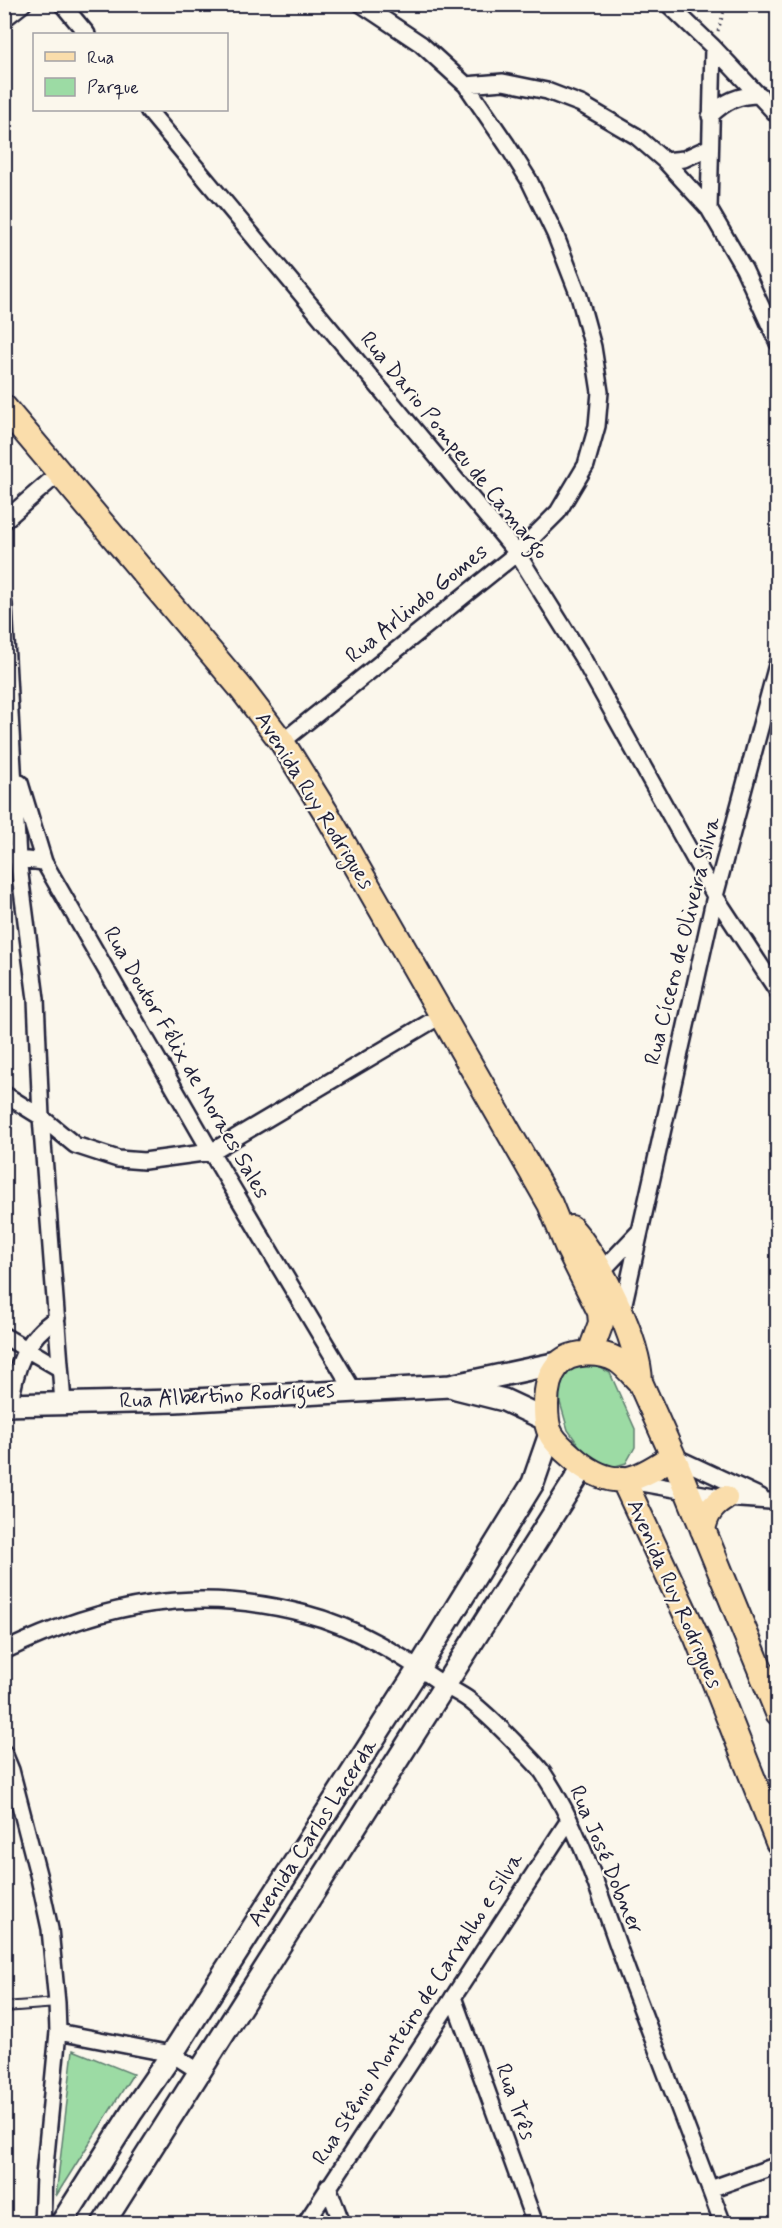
<svg xmlns="http://www.w3.org/2000/svg" width="782" height="2228" viewBox="0 0 782 2228" font-family="Mynerve,sans-serif">
<style>
.green{fill:#9cdba4;stroke:#5f7e70;stroke-width:1.5}
.lines{fill:none;stroke-linecap:round;stroke-linejoin:round}
.lane-casing{stroke:#22223b;stroke-width:12}
.street-casing{stroke:#22223b;stroke-width:20}
.secondary-casing{stroke:#22223b;stroke-width:26}
.primary-casing{stroke:#22223b;stroke-width:28}
.path{stroke:#22223b;stroke-width:3;stroke-dasharray:1.5 4.5;stroke-linecap:butt}
.lane{stroke:#fbf7ec;stroke-width:8}
.street{stroke:#fbf7ec;stroke-width:15}
.secondary{stroke:#fbf7ec;stroke-width:21}
.primary{stroke:#faddab;stroke-width:24}
.labels{text-anchor:middle;dominant-baseline:central;stroke-width:4.5;stroke-linejoin:round;paint-order:stroke}
.street-label{font-size:22px;fill:#22223b;stroke:#fbf7ec}
</style>
<rect width="100%" height="100%" fill="#fbf7ec"/>
<filter id="ink" filterUnits="userSpaceOnUse"><feTurbulence type="fractalNoise" baseFrequency=".0167" numOctaves="2"/><feDisplacementMap in="SourceGraphic" scale="12" xChannelSelector="R" yChannelSelector="G"/><feConvolveMatrix kernelMatrix="1 2 1 2 8 2 1 2 1" color-interpolation-filters="sRGB"/></filter>
<g filter="url(#ink)">
<path class="green" d="M593 1364 610 1373 635 1429V1447L626 1463 605 1469 585 1454 568 1430 557 1392 563 1376 573 1365Z
M73 2050 133 2074 56 2196Z"/>
<g class="lines">
<defs>
<path id="lane" d="M4 2007 57 2003"/>
<path id="street" d="M62 4 87 34
M668 4 713 47 778 116
M4 19 23 4
M466 85 503 82 547 91 581 104 636 136 665 161 709 209 744 269 778 343
M148 110 517 553 582 657 715 896 778 992
M710 116C725 101 738 95 760 95
M665 161 684 159 710 147
M709 209 713 47
M4 521 59 473
M4 604 18 859 36 999 41 1117 63 1403
M282 742 517 553 558 512 586 465 597 426 600 392 593 347 579 296 555 234 529 180 507 145 466 85 421 44 361 4
M20 783 44 862 211 1152 353 1390
M4 851 18 859 44 862
M4 1094 41 1117 75 1145 118 1159 144 1161 211 1152 442 1015
M601 1272 638 1233
M622 1312 715 896 778 661
M4 1336 59 1368
M10 1405C15 1368 25 1338 57 1318
M673 1456 761 1497
M630 1481 725 1498 770 1501
M4 1651C104 1603 197 1585 306 1614 354 1626 400 1655 441 1683 450 1689 461 1694 469 1700 489 1716 507 1734 525 1753 531 1759 538 1766 543 1773 583 1833 603 1906 628 1973 659 2057 692 2140 723 2224
M4 1753 11 1770 39 1878 50 1929 57 2003 58 2032 44 2176 42 2224
M453 1997 535 2224
M58 2032 172 2054 200 2072
M328 2186 342 2224
M710 2189 778 2165
M305 2224 569 1820"/>
<path id="secondary" d="M456 1388 504 1400 547 1420
M4 1405 175 1401 450 1386 558 1363
M61 2224 132 2112 172 2054 419 1668 533 1483 550 1434
M103 2224 584 1466"/>
<path id="primary" d="M4 407 240 687 282 742 325 811 550 1204 567 1246 600 1312 601 1323 590 1353
M571 1228C599 1259 639 1340 640 1382L673 1456 778 1713
M640 1382C633 1375 625 1365 617 1360 601 1351 569 1350 557 1366 548 1377 546 1391 546 1405 546 1415 546 1427 552 1436 558 1446 569 1454 578 1462 592 1473 610 1482 628 1479 644 1476 660 1464 673 1456
M623 1479 697 1638 778 1842
M703 1530C706 1514 712 1506 725 1498"/>
</defs>
<use href="#lane" class="lane-casing"/>
<use href="#street" class="street-casing"/>
<use href="#secondary" class="secondary-casing"/>
<use href="#primary" class="primary-casing"/>
<path class="path" d="M718 31 726 4"/>
<use href="#lane" class="lane"/>
<use href="#street" class="street"/>
<use href="#secondary" class="secondary"/>
<use href="#primary" class="primary"/>
</g>
</g>
<g class="labels">
<g class="street-label">
<text transform="translate(454 446) rotate(51)">Rua Dario Pompeu de Camargo</text>
<text transform="translate(417 604) rotate(-39)">Rua Arlindo Gomes</text>
<text transform="translate(314 801) rotate(58)">Avenida Ruy Rodrigues</text>
<text transform="translate(683 941) rotate(-76)">Rua Cícero de Oliveira Silva</text>
<text transform="translate(186 1063) rotate(60)">Rua Doutor Félix de Moraes Sales</text>
<text transform="translate(227 1396) rotate(-3)">Rua Albertino Rodrigues</text>
<text transform="translate(674 1594) rotate(66)">Avenida Ruy Rodrigues</text>
<text transform="translate(313 1833) rotate(-57)">Avenida Carlos Lacerda</text>
<text transform="translate(606 1860) rotate(67)">Rua José Dobner</text>
<text transform="translate(418 2009) rotate(-57)">Rua Stênio Monteiro de Carvalho e Silva</text>
<text transform="translate(515 2102) rotate(70)">Rua Três</text>
</g>
</g>
<rect width="782" height="2228" fill="none" stroke="#fbf7ec" stroke-width="24"/>
<rect x="12" y="12" width="758" height="2204" fill="none" stroke="#22223b" stroke-width="2" filter="url(#ink)"/>
<rect x="33" y="33" width="195" height="78" fill="#fbf7ec" stroke="#a4a2a5" stroke-width="1.5"/>
<rect x="45" y="52" width="30" height="9" fill="#faddab" stroke="#a4a2a5" stroke-width="1.5"/>
<text x="87" y="63" font-size="18" fill="#22223b">Rua</text>
<rect x="45" y="78" width="30" height="18" fill="#9cdba4" stroke="#a4a2a5" stroke-width="1.5"/>
<text x="87" y="93" font-size="18" fill="#22223b">Parque</text>
</svg>
